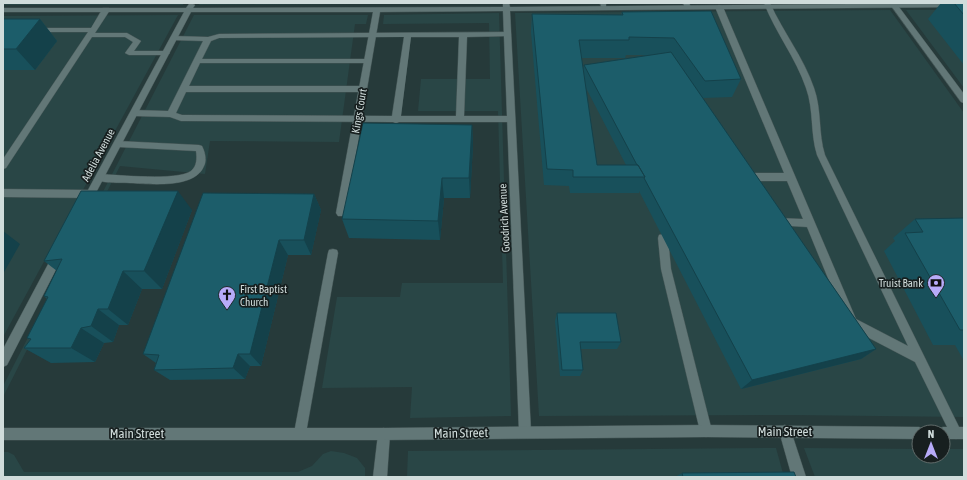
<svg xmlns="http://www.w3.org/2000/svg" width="967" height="480" viewBox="0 0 967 480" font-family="'Asap Condensed',sans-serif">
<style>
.built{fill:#294646}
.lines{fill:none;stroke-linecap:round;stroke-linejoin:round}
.service-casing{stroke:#455;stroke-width:1}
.minor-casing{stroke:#455;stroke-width:1}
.tertiary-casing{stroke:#455;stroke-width:1}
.service{fill:#627777;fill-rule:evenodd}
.minor{fill:#627777;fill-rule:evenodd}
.tertiary{fill:#627777;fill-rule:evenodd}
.wall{fill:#18505b;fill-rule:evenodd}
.shaded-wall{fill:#14414a}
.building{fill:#1c5d6a;stroke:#14414a}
.labels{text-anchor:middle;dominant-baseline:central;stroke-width:3.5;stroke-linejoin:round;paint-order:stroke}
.street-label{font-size:11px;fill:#d0dcdb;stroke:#171f1f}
.poi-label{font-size:11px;fill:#d0dcdb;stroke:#171f1f;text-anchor:end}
.near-street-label{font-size:13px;fill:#d0dcdb;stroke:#171f1f}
</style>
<rect width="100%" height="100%" fill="#263a3a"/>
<path class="built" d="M3 3H184L183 5H3Z
M200 3H498L199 5Z
M890 10 964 113V417L793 415 539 416 515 13Z
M906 10H964V88Z
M499 13 511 416 410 418 412 387 322 388 337 297H400L402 283H503L498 111H418L421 79H490L489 23 383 24 384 15Z
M178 15 3 337V16Z
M194 15H368L366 24H355L339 142 210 141 205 174 120 166 3 397V386Z
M776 448 784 477H407L408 451Z
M804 448 919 449V456H943V449H964V477H815Z
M331 451 344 453 357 458 365 468V477H3V452H8L14 455 24 472H298L312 466 323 454Z"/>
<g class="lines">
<defs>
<path id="service" d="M600 3H606V9H602Z
M683 3H689L691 7 689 8H685Z
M764 3H770C783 32 804 58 814 88 822 110 818 133 825 155L960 429 962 433 960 437 956 439 952 437 915 362 848 327 807 227 774 225 772 222 774 219 777 218 803 219 787 181H745L740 177 745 173H784L715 7 719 5 723 7 856 319 908 346 817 155C810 133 814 110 806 88 796 58 775 32 764 3Z
M103 8H109L110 10 95 33H127L141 41 134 51H166L170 53 166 55H129L125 53 133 42 125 37H92L6 168 3 169V159L88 32H35L31 30 35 28H91Z
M507 32 511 34 510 36 467 37 464 116H511L515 119 511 122H399L396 123 393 122 181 121 170 117 134 116 130 113 134 110 168 111 203 41 171 40 170 38 174 36 208 37 219 34ZM404 37 392 116 182 115 176 113 186 92H363L367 89 363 86H189L200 63H368L372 61 368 59H202L211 41 219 38ZM411 37H459L456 116H401Z
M118 141 199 145 202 146C205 152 207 160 204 166 195 189 150 184 130 183 120 182 107 184 97 180L95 178 100 174C119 175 177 181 191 171 197 166 197 158 196 151L118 147 114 144Z
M3 189 91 190 96 194 91 198 3 197Z
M663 234 667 235 668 238 671 269 712 431 710 435 706 437 702 435 700 431 661 269 658 238 659 235Z"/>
<path id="minor" d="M191 3 195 5 193 8 503 7V3H509L510 7 964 3V7L510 11 531 432 529 436 525 438 521 436 519 432 503 11 380 12 346 213 344 216H338L336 213 373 12H191L89 206H83L81 203 184 12H3V8H186L189 4Z
M333 249 337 250 338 253 306 433 304 437 300 439 296 437 294 433 328 253 329 250Z
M58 252 62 253 63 256 7 365 3 367V349L54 253Z
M785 425 789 427 791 431 806 477H792L779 431 781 427Z
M384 428 388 430 390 434 387 477H373L378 434 380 430Z"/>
<path id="tertiary" d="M889 3H896L964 94V103L961 102Z
M706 425 919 427 923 429 925 432H919V439L706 437 384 440H3V428H384Z
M943 427H964V439H943V432H937L939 429Z"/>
</defs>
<use href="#service" class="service-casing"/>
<use href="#minor" class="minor-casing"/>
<use href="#tertiary" class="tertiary-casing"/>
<use href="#service" class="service"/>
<use href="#minor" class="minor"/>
<use href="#tertiary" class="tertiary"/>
</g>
<path class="wall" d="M941 3H964V65L928 19Z
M711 11 741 79 732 97 703 98 876 349 861 359 741 389 639 191V193H570L569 186 544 185 531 32 532 14 621 15 622 12ZM626 55H648L584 65 583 69 581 58H625ZM586 88 626 165H597Z
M3 19H40L57 41 35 70H3Z
M472 125 473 145 470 198H444L440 240 349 238 342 219Z
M314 194 321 210 311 255H288L261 366H250L245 379 170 380 154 370 156 363 143 354Z
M192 210 162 289H142L128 325H119L113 342 104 343 95 362 51 363 24 348 30 340 27 338 47 299 44 296 57 271 44 261Z
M964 218V361L955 345H933L884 251 895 241 893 238 915 219Z
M557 313 621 342 617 349H580L583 370 580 376H560L555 321Z
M682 473 796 477H675Z"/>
<path class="shaded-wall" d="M40 19 57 41 35 70 16 49Z
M472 125 473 145 470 198 469 178Z
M442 178 444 198 440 240 438 221Z
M178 191 192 210 162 289 144 271Z
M314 194 321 210 311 255 304 240Z
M3 231 20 244 3 274Z
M279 240 288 255 261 366 250 354Z
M123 271 142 289 128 325 108 309Z
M98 309 119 325 113 342 91 326Z
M81 328 104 343 95 362 71 348Z
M876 349 861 359 741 389 752 380Z
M238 354 250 366 245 379 233 368Z"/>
<path class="building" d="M954 3H964V15Z
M711 11 741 79 705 81 674 38 629 37V40H579L597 165H638L645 177H573V170L547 169 532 14 623 15 622 12Z
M3 19H40L16 49H3Z
M671 52 876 349 752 380 644 178 645 177 638 165H637L584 65Z
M363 123 472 125 469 178H442L438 221 342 219Z
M81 191H178L144 271H123L108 309H98L91 326 81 328 71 348H24L31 339 27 338 48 297 44 296 62 259 44 261Z
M203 193 314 194 304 240H279L250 354H238L233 368 154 370 159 355 143 354Z
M964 218V330H960L905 233 923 232 915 219Z
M557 313H616L621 342H580L583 370H562Z
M794 472 796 477H683L682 473Z"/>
<defs>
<symbol id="bank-pin" viewBox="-11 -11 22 30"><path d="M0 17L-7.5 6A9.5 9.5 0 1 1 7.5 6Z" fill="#b7abf8" stroke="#171f1f"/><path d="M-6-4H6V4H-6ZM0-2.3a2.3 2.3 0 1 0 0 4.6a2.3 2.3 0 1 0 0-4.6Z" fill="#111"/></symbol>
<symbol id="church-pin" viewBox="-11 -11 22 30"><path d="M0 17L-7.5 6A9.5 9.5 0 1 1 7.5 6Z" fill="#b7abf8" stroke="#171f1f"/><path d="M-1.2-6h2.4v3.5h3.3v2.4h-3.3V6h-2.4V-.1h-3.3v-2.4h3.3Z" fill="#111"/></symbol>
</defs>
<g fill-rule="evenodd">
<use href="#bank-pin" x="926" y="273" width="20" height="27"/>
<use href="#church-pin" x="217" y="285" width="20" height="27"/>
</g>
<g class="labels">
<g class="street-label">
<text transform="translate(359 111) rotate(-80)">Kings Court</text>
<text transform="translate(98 155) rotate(-62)">Adelia Avenue</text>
<text transform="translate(504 218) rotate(-93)">Goodrich Avenue</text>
</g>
<g class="poi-label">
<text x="923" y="283">Truist Bank</text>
<text x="240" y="289" text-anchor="start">First Baptist<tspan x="240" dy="13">Church</tspan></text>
</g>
<g class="near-street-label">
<text x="785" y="431">Main Street</text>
<text x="137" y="433">Main Street</text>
<text transform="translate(461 433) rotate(-1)">Main Street</text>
</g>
</g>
<rect width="967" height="480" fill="none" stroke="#d0dcdb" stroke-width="8"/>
<g transform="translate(931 444)"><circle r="19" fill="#171f1f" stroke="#616b6a"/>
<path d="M0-3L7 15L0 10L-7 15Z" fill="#b7abf8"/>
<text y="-6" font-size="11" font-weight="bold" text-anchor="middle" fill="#d0dcdb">N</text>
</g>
</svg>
